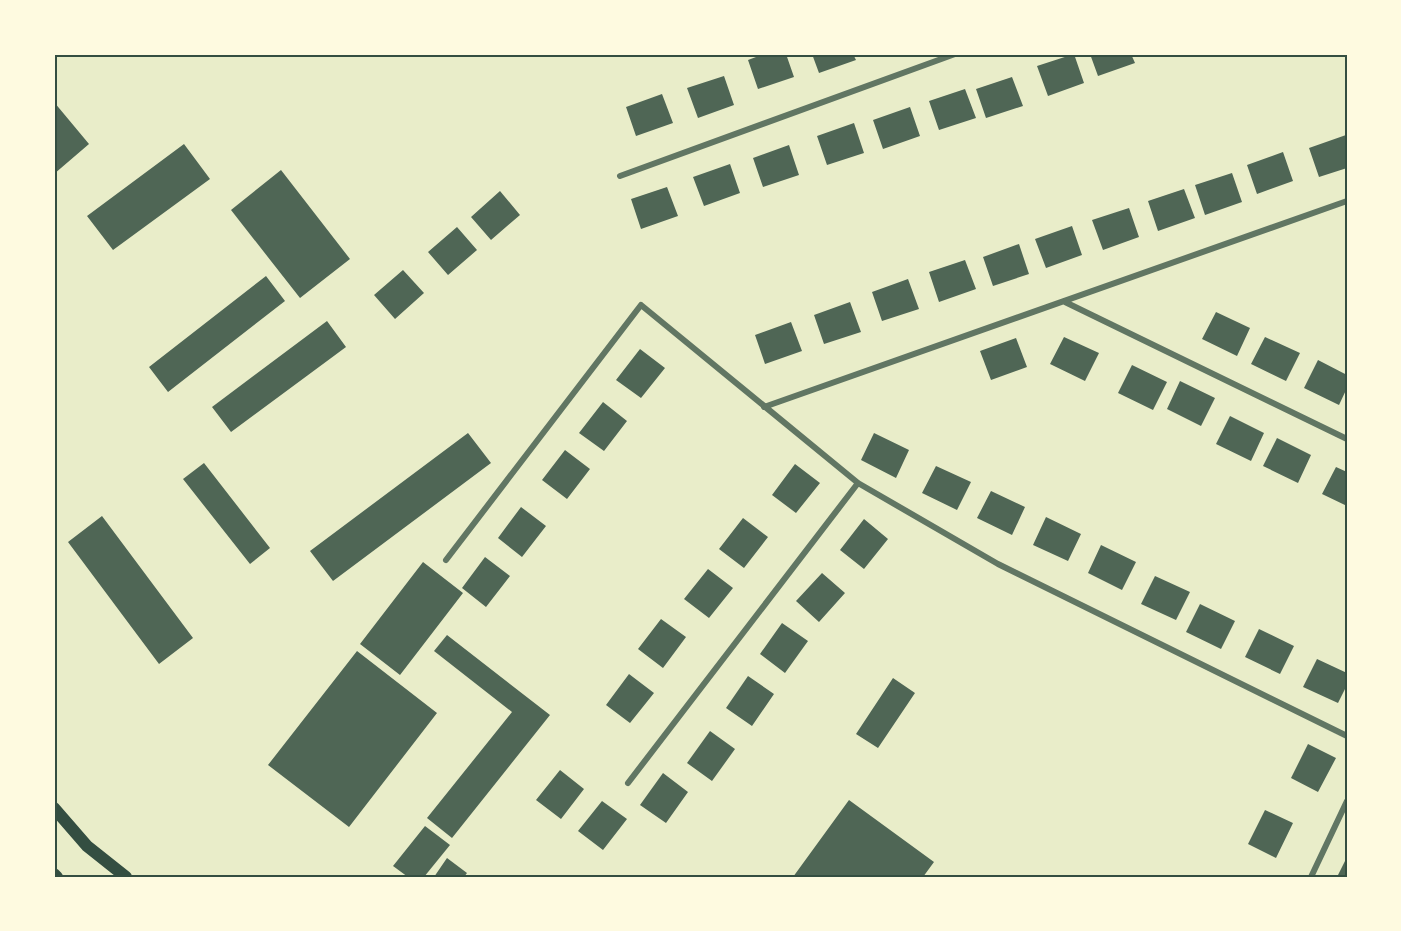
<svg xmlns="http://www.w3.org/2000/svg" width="1401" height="931" viewBox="0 0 1401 931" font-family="Helvetica,sans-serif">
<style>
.building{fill:#4f6655}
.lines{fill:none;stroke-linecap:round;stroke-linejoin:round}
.minor{stroke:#617663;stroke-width:6}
.secondary{stroke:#344e41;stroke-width:12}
.neatline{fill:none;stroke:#344e41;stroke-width:2}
</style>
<rect width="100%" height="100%" fill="#e9edc9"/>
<path class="building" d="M764 54H786L794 77 758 89 748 60Z
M812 54H853L856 60 819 73Z
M1074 54 1084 83 1048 96 1037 66Z
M1090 54H1131L1135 63 1098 76Z
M724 76 734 105 698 118 687 88Z
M1012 77 1023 106 986 118 976 89Z
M965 89 976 118 939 130 929 101Z
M662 94 673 123 636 136 626 107Z
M54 102 89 144 54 174Z
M910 107 920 136 883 149 873 120Z
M854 123 864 153 827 165 817 136Z
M1346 135 1347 168 1319 177 1309 148Z
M184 144 210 179 113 250 87 216Z
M789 145 799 175 763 187 753 158Z
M1283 152 1293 181 1257 194 1247 165Z
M730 164 740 193 704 206 693 177Z
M281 170 350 259 300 298 231 210Z
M1232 173 1242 202 1205 215 1195 185Z
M667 187 678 216 641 229 631 199Z
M1184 189 1195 218 1158 231 1148 201Z
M500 191 520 215 491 240 471 217Z
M1129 208 1139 237 1103 250 1092 220Z
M1072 226 1082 255 1046 268 1035 239Z
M457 227 477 250 448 275 428 252Z
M1019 244 1029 274 993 286 983 257Z
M965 260 976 289 939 302 929 272Z
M403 270 424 293 395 319 374 295Z
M266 276 285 301 168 392 149 367Z
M908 279 919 309 882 321 872 292Z
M850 302 861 332 824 344 814 315Z
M1216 312 1250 328 1237 356 1202 339Z
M327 321 346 347 231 432 212 407Z
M791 322 802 351 765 364 755 335Z
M1064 337 1099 353 1085 381 1050 364Z
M1265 337 1300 353 1286 381 1251 364Z
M1016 338 1027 367 991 380 980 351Z
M640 349 665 368 641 398 616 380Z
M1318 360 1347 375V388L1339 405 1304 388Z
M1132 365 1167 382 1153 410 1118 393Z
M1180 381 1215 398 1201 426 1167 409Z
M603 402 627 421 604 451 579 433Z
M1230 416 1264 433 1251 461 1216 444Z
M468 433 491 463 333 581 310 551Z
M874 433 909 450 896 478 861 460Z
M1277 438 1311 455 1298 483 1263 466Z
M565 450 590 469 567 499 542 480Z
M204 463 270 548 250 564 183 479Z
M795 464 820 483 796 513 772 495Z
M936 466 971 482 957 510 922 493Z
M1336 467 1347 472V506L1322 494Z
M991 491 1025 507 1012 535 977 518Z
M521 507 546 526 522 557 498 538Z
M102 516 193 638 159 664 68 542Z
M1046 517 1081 534 1068 561 1033 545Z
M743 518 768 537 744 568 719 549Z
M864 519 888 539 864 569 840 550Z
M1101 545 1136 562 1122 590 1088 573Z
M485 557 510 576 486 607 462 588Z
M423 562 463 593 400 675 360 644Z
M708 569 733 588 709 618 684 599Z
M822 573 845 593 819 622 796 601Z
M1155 576 1190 592 1176 620 1141 604Z
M1200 604 1235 621 1221 649 1186 632Z
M661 619 686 637 663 668 638 649Z
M782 623 808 641 785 673 760 654Z
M1259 629 1294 646 1280 674 1245 657Z
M447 635 550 715 452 838 427 818 512 712 434 651Z
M357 651 437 713 349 827 268 765Z
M1317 659 1347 673V685L1338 703 1303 687Z
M629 674 654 693 630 723 606 705Z
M748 676 774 694 752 726 726 708Z
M893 678 915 693 878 748 856 734Z
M710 731 735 749 712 781 687 763Z
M1308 744 1336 758 1318 792 1291 778Z
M560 770 584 789 561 819 536 800Z
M663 773 688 792 666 823 640 805Z
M849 800 934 862 923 877H793Z
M602 801 627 819 603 850 578 831Z
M1265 810 1293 823 1276 858 1248 844Z
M425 826 450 845 424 877H408L393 866Z
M1347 857V877H1337Z
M447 858 467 873 464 877H434Z"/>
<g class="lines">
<path class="minor" d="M620 176 955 54
M1065 302 1347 439
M764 407 1347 201
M446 560 641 305 858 483 998 564 1347 736
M628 783 858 483
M1311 877 1347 801"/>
<path class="secondary" d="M54 808 87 846 126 877
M54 874 57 877"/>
</g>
<rect width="1401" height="931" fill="none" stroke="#fefae0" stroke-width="111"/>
<rect x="56" y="56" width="1290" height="820" class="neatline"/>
</svg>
